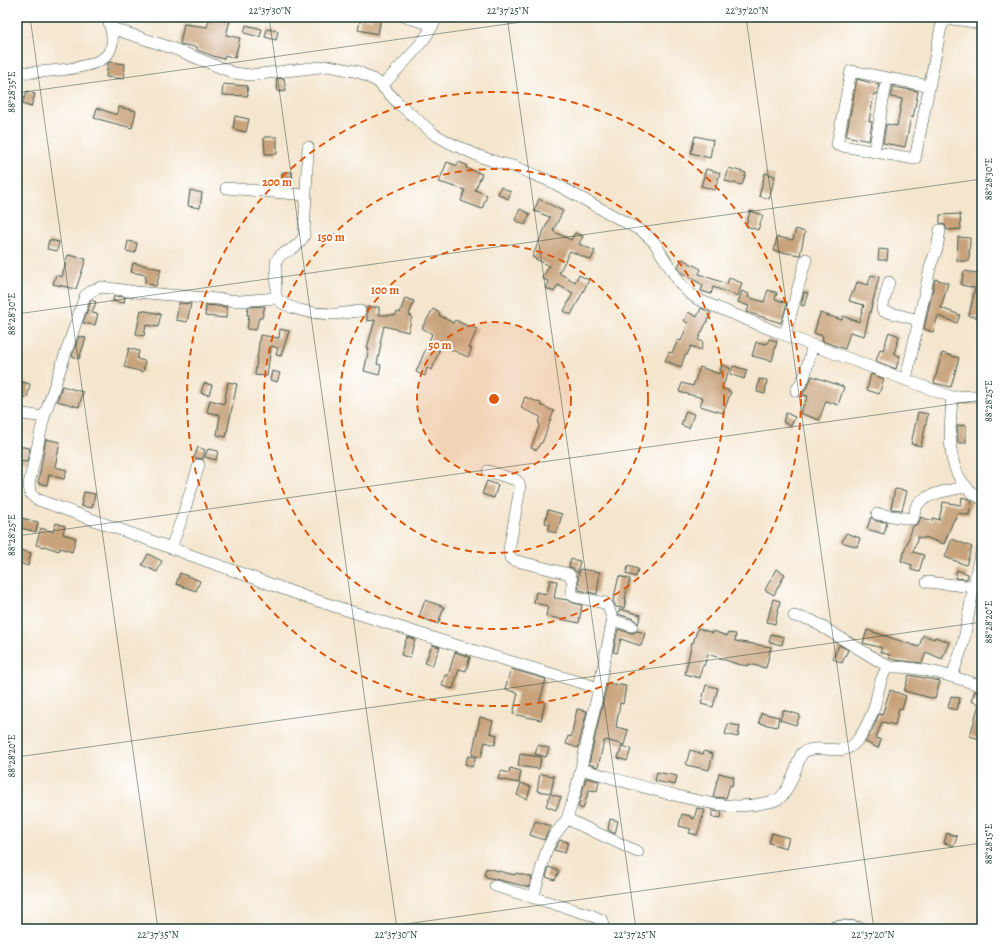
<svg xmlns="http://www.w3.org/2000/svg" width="999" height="946" viewBox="0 0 999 946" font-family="Alegreya,serif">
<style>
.building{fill:#c7a27a}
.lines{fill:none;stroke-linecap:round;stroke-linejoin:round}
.lane-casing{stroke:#3f564b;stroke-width:7}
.street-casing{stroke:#3f564b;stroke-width:12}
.lane{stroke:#fff;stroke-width:5.5}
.street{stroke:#fff;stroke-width:11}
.ticks{fill:none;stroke:#1f3d34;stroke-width:1;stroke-opacity:0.45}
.ring{fill:none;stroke:#de580e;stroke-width:2;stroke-dasharray:7 5}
.centre{fill:#de580e;stroke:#fff;stroke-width:2}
.ring-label{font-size:12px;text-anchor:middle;font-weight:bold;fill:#de580e;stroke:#fff;stroke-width:4;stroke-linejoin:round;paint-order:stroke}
.neatline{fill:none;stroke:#1f3d34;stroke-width:1.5}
.ticks-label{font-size:10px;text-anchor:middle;fill:#1f3d34}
</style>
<rect width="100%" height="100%" fill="#fff"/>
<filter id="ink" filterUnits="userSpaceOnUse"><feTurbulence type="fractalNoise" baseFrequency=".025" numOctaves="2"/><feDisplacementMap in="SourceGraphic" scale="8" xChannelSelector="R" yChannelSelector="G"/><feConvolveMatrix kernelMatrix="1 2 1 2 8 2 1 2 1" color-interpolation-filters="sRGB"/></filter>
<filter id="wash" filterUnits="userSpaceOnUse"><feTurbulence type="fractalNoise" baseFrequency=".012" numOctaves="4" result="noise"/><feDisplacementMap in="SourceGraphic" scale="16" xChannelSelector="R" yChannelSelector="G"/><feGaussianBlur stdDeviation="0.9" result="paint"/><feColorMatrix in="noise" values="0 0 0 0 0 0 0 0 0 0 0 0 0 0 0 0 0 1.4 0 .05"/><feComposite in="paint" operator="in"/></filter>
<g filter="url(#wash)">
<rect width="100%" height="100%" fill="#f4e5cd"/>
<g id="blocks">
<path class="building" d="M210 17H231L226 35 240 38 235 58 225 55 224 59 216 57 197 50V47L180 44 184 24 207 27Z
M372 17H381L378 34 358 30 361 18 372 20Z
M246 25 262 29 260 37 244 33Z
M267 29 278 31 276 40 265 37Z
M110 62 125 64 124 79 106 77 108 63Z
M284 78 286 91 278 92 276 79Z
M857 79 879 85 877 94H874L869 121 872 122 869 141 846 136Z
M223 84 247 86 248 96 222 95Z
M893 87 918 91 913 118 911 117 905 147 883 143 886 124 897 126 901 105 902 99 891 97Z
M27 91 35 94 31 107 22 104Z
M119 107 136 111 132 128 94 118 97 108 117 115Z
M235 116 249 119 246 132 233 129Z
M695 136 713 140 710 158 691 153Z
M264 137H277V154H265Z
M447 162 457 166 458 162 467 165 466 168 482 174 475 190 487 195 482 209 461 201 465 190 439 182Z
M729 168 746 173 742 185 725 181Z
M706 169 720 173 715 190 701 186Z
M282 172H292V185H282Z
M765 173 775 176 769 199 759 196Z
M501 187 511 192 508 199 498 194Z
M190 190 202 193 200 208 188 206Z
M539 199 563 211 553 231 571 240 575 233 583 236 579 244 595 251 591 260 570 251 559 273 575 282 579 275 589 280 571 315 564 311 573 293 558 285 554 292 546 288 549 282 542 278 549 266 532 257 550 217 534 211Z
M520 209 530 214 525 225 515 220Z
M750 211 763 215 758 230 746 226Z
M960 214 961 229 947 230 945 225 940 223V215Z
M796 229 805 232 800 255 774 251 777 237 793 240Z
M958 237 970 238 969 261H957Z
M49 240 59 242 57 251 47 249Z
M128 241 137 243 135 253 126 251Z
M879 249 888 250 887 260H878Z
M68 255 86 259 76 289 53 284 56 275 62 277Z
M682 259 701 269 699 274 727 284 729 278 742 283 738 296 713 287 711 294 701 291 703 285 682 273 679 269 678 266Z
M133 263 161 269 156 286 145 283 146 275 131 272Z
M964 271 977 273 978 271H982V318L969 316 975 288 961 285Z
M871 275 879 277 864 336 850 332 845 349 822 341 823 336 814 333 820 313 842 320 843 316 859 322 864 305 849 301 852 292H854L857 282 868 285Z
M935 279 948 283 941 308 960 315 957 323 938 316 933 332 924 329Z
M768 290 777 293 775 299 787 303 781 323 747 312 749 306 738 302 742 291 749 294 748 297 764 302Z
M804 292 808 293 804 306 801 305Z
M114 296 125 297 124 303 113 301Z
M405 298 414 301 409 315 412 316 408 332 384 326 380 343H381L377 364 381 365 379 375 364 371 369 349 367 348 375 320 367 321V307H379V315H396L397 312 400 313Z
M91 300 96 302 92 313 98 314 95 325 83 323Z
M179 303 191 304 187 322 176 320Z
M206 305 227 307 226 318 205 316Z
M265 306 262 318H259L256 330 247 329 249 315H247L248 307Z
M701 308 711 313 698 340 703 342 701 350 691 346 687 355H685L681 367 665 361 669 352 672 353 678 340 681 341 688 323 684 321 688 312 697 317Z
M433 309 440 313 439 315 453 323 455 320 469 327V326L477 329 469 348H472L468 357 441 345 432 370 427 368 425 376 416 372 432 334 422 328Z
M141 310 161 314 158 327 146 325 144 336 136 334Z
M280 329 289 331 281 356 276 355 278 348 271 346 267 376 255 375 260 335 279 338Z
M889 332 899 336 894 354 900 356 896 369 876 361 880 349 883 350Z
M79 336 86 338 79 359 72 356Z
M769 339 777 341 772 361 752 356 756 342 767 344Z
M129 348 139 351 137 359 145 361 143 372 124 367Z
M942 353 959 358 951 387 934 383Z
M722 365 730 368 722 388 731 392 723 413 700 406 703 398 679 392 682 383 693 386 700 367 719 374Z
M733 366 747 370 744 379 730 374Z
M272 371 280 373 277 382 270 380Z
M871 374 884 379 879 394 867 390Z
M812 376 844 387 838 405 826 401 819 420 800 413 808 396 802 395 810 381Z
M759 379 767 380 765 394 757 392Z
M18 381 30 384 27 398 17 396Z
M228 382 237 384 226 437 217 435 220 415 207 412 210 400 224 404Z
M204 383 212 385 209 395 201 393Z
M62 386 83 392 79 407 57 401Z
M525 397 541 403 540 405 554 411 542 443H540L537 450 531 448 540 424 538 423 541 417 521 408Z
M686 411 694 414 689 428 681 425Z
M918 412 928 414 921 446 911 444Z
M786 413 795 417 791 426 783 422Z
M966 425V443H958L957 426Z
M46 439 60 442 55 467 67 470 64 479 49 475 47 485 38 483Z
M17 446 30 448 27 462 17 461Z
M198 447 205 450 203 459 194 458Z
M208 449 218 451 216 460 205 457Z
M487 481 498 485 494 498 482 494Z
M895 489 907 491 902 510 891 509Z
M84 492 95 494 92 508 81 506Z
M962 497 972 500 969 515 957 513 955 519H954L944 544 925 537 924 539 918 537 913 552 924 555 919 572 911 570 912 565 901 561 913 526 918 524 921 517 932 521 933 518 939 520 943 502 961 505Z
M548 510 562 514 557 533 548 531 550 524 545 523Z
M17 517 38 522 36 532 17 527Z
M871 517 876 521 887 522 884 534 867 529Z
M56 523 65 526 63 534 76 538 72 552 60 548 59 551 44 546V547L36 545 41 528 53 532Z
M846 533 860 538 857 547 842 542Z
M952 539 972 547 966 565 945 557Z
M17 549 31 553 28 566 17 562Z
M148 554 162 561 157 572 142 565Z
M571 559 580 561 577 573 573 568 569 567Z
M628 566 638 569 636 577 626 574Z
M580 569 600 572 597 594 579 590 578 576Z
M776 569 785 574 774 595 765 590Z
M957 570 968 574 967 579 955 578Z
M180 573 200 581 196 591 176 584Z
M619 576 630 579 625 598H626L624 608 616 607 613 601Z
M550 580 557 581 554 598 568 600 573 603 582 605 579 623 546 616 548 606 534 603 536 592 547 594Z
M773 599 780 601 775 624 767 622Z
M425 600 444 607 438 624 419 617Z
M620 609 641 615 638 624 634 619 618 614Z
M698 628 713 633V631L727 636 728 633 736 634 735 641 771 647 766 668 749 664 748 666 737 664 708 654 704 666H702L700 678 685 674 692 642 693 643Z
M618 629 630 633H634L637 631 645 633 641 646 621 639 617 653 613 652Z
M867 630 919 647 923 635 934 639 935 637 949 642 942 659 926 652 922 663 894 660 889 658 890 655 880 652 882 648 863 643Z
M771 634 784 637 782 645 769 642Z
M407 637 415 639 410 658 401 655Z
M432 645 440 647 432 666 425 663Z
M839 645 848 650 842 663 833 659Z
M455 652 470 657 466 671 459 669 453 689 442 686 445 675 448 676Z
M511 669 546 679 540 701 545 702 541 720 513 714 518 693 505 689Z
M909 675 940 681 935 699 904 691Z
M607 683 626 686 623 704 620 703 616 727 628 730 624 745 606 740V741H604L598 767 589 764Z
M706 685 718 688 713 707 701 704Z
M890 690 906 696 902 709 899 708 895 725 882 722 876 738 881 740 878 748 865 742 872 731 879 714 882 715Z
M975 691 982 693V740L970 736 979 704 971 701Z
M951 696 960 698 957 710 948 708Z
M577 709 587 711 578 748 566 744 568 736 571 737Z
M783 710 800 715 796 725 780 720Z
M761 713 779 717 777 727 759 723Z
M480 717 493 721 490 733 497 735 495 745 485 742 481 757 472 755Z
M728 724 740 726 738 737 725 734Z
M538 745 549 748 546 757 535 754Z
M622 746 631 749 627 761 618 758Z
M690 750 703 754 704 751 713 754 709 770 686 765Z
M520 754 541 757 539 769 518 766Z
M468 756 476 758 472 767 465 764Z
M510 768 521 771 519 783 498 779 501 771 509 773Z
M657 772 677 776 675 785 655 781Z
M719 773 734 777 732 786 730 785 726 798 713 797Z
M540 774 554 776 551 793 537 791Z
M586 778 599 781 597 791 589 790 583 809 578 807Z
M521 783 531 787 527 799 517 795Z
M550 794 561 797 556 810 546 806Z
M697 808 705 810 697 835 689 833 691 829 679 826 682 814 690 816V817L694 819Z
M712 811 722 812 721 818 712 817Z
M610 819 618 821 615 834 608 830Z
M535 821 551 826 544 840 530 835Z
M772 833 789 838 786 848 769 843Z
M947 833 957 836 954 846 944 843Z
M560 840 568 842 565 853 554 850Z
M549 867 559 871 555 880 546 877Z
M486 868 515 875 516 873 532 877 529 887 486 877V875H484Z"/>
</g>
</g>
<g filter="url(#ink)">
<use href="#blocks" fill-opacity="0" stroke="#3f564b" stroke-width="1"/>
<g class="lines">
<defs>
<path id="lane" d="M819 929C841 920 855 923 878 929"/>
<path id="street" d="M405 17 433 25
M111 28 172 48 234 73 251 75 329 66 359 72 378 82 398 103 434 134 450 143 479 156 496 162 513 166 552 182 643 232 654 242 681 285 689 293 699 300 777 332 952 397 973 396
M17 72C37 73 89 70 105 57 108 54 111 49 112 44 114 35 109 26 108 17
M382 86 411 55 425 38 438 17
M929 86 851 71 837 145 915 159 941 27 945 21C957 18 969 21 982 24
M308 147 304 236C301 241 298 245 293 248 286 254 281 251 276 262V298C287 310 316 314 332 314 341 314 350 312 360 311
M874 152 887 78
M226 188 306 195
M889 282 882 309 883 311 919 320
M276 298 240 301 136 292 102 287 93 290 85 296 44 417 29 484 30 493 36 499 306 597 452 644 599 688
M785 335 806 259
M906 379 931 264 937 249 940 230
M796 391 804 378 813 345
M952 397C950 435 943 478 982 499
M17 413 44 417
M488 471 516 480 519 483 520 488 509 550 510 558 513 560 569 574 572 580V595L576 597 605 603 608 606 613 621
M877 514 913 519C915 514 914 509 918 504 927 493 951 490 965 487
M171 548 182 518 199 465
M927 582 965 586 974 585
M794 616 811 620 889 667
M952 676 963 645 978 563 982 551
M581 769C613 778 645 788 678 796 706 803 735 810 764 803 770 802 777 801 781 797 791 787 796 766 802 753 818 742 841 758 855 743 864 734 868 722 873 711 877 700 880 673 889 667 920 666 952 676 982 686
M567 819 638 852
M495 886 591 915 602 920 604 929
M533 898 547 849 553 837 567 819 576 790 599 688 612 623 616 621 632 626"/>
</defs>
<use href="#lane" class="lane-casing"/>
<use href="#street" class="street-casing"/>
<use href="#lane" class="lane"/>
<use href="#street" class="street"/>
</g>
</g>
<path class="ticks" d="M30 17 158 929M269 17 397 929M507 17 636 929M746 17 874 929M17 93 557 17M17 314 982 179M17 536 982 400M17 757 982 622M370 929 982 843"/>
<circle cx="494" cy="399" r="77" fill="#de580e" fill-opacity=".12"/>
<g class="ring">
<circle cx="494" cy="399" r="77"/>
<circle cx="494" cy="399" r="154"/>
<circle cx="494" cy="399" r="230"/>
<circle cx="494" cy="399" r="307"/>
</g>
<circle cx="494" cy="399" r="6" class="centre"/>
<g class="ring-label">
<text x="277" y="186">200 m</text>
<text x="331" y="241">150 m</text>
<text x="385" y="294">100 m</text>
<text x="440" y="349">50 m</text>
</g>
<rect width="999" height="946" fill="none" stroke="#fff" stroke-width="44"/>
<rect x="22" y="22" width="955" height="902" class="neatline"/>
<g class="ticks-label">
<text x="270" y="14">22°37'30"N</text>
<text x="508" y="14">22°37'25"N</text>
<text x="747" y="14">22°37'20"N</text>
<text transform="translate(11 92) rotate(-90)" y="4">88°28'35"E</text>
<text transform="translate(988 179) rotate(-90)" y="4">88°28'30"E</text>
<text transform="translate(11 314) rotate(-90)" y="4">88°28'30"E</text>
<text transform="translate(988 401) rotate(-90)" y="4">88°28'25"E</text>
<text transform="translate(11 535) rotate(-90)" y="4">88°28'25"E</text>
<text transform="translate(988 622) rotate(-90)" y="4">88°28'20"E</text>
<text transform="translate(11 756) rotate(-90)" y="4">88°28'20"E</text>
<text transform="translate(988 844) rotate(-90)" y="4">88°28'15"E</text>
<text x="158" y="938">22°37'35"N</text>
<text x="396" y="938">22°37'30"N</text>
<text x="635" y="938">22°37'25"N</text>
<text x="873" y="938">22°37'20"N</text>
</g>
</svg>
